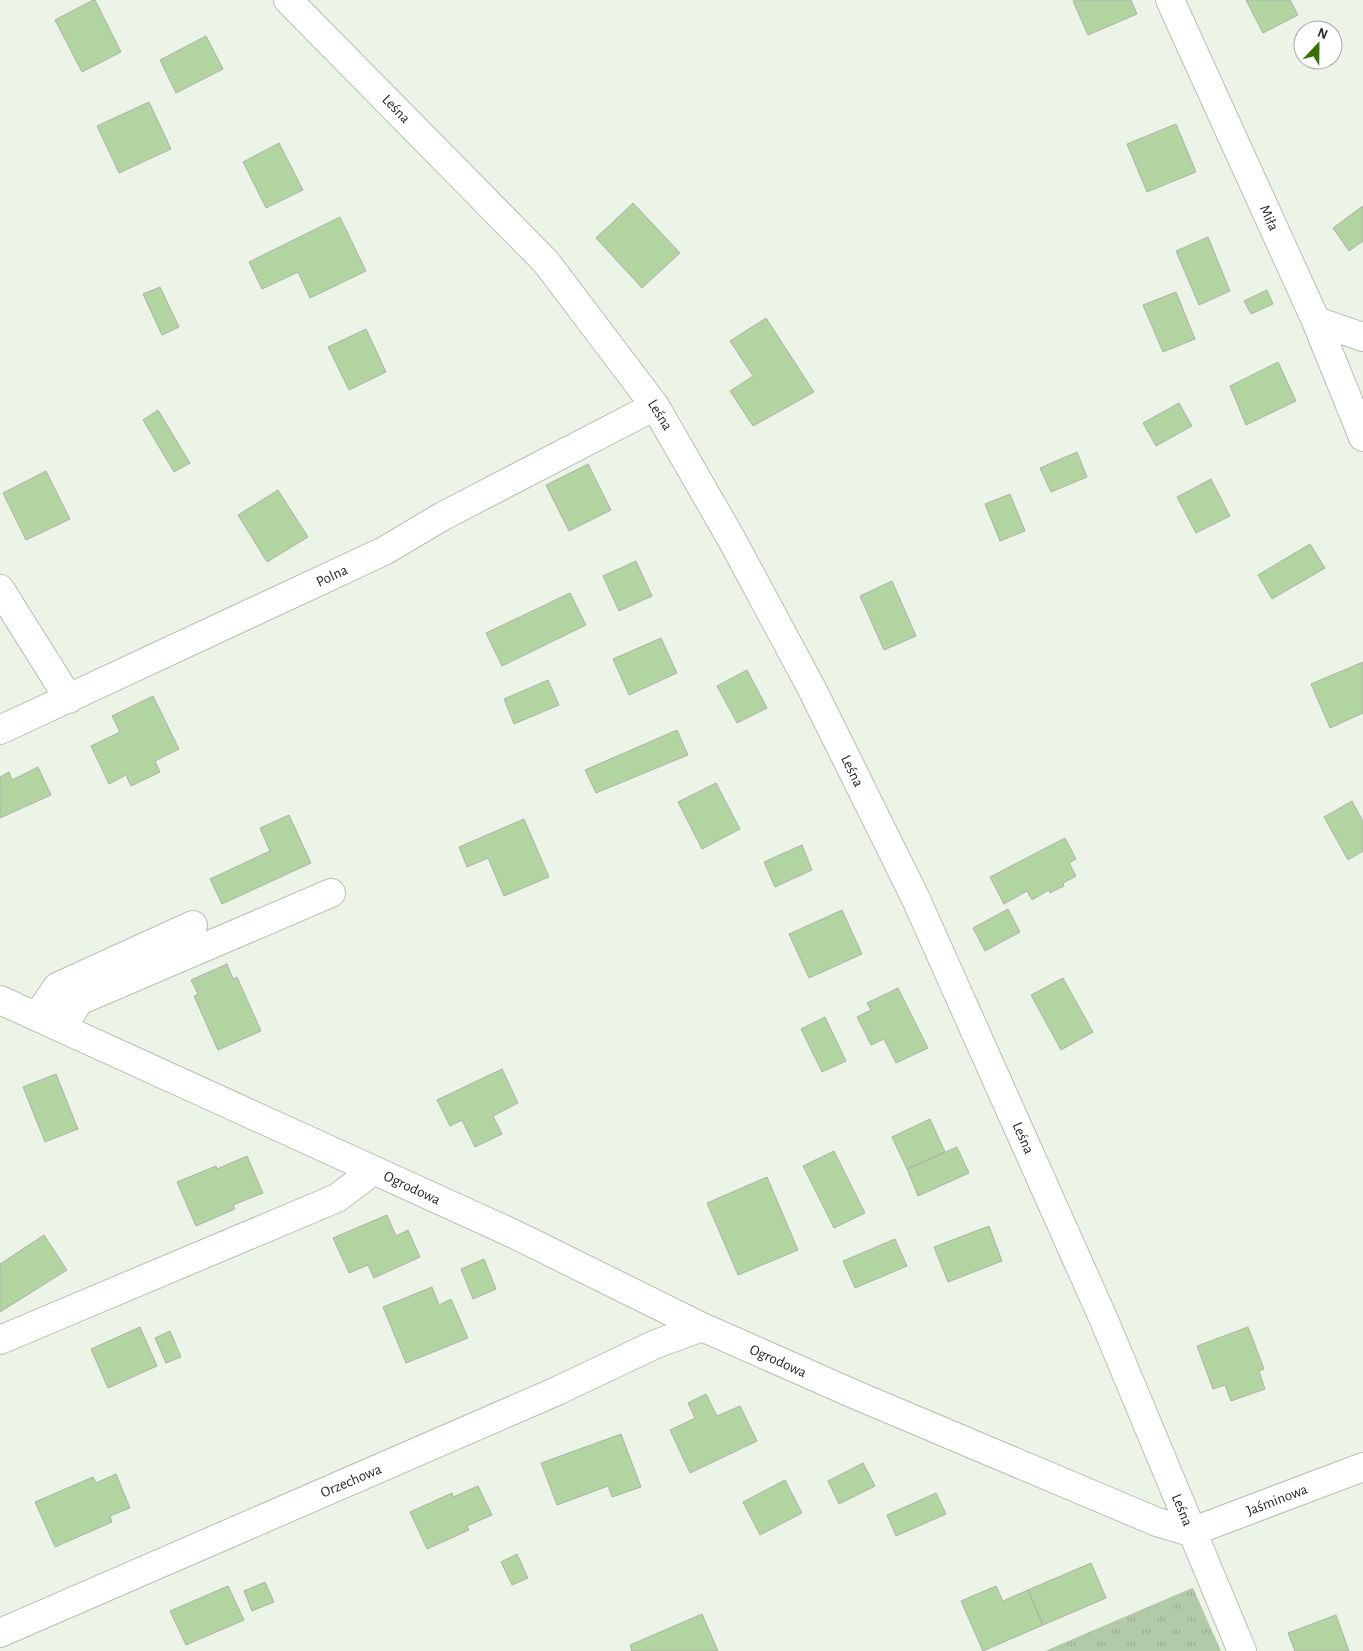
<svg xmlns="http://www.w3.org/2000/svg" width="1363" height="1651" viewBox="0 0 1363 1651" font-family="'Alegreya Sans',sans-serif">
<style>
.grass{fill:url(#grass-tufts)}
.building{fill:#b2d4a1;stroke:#abb3a8}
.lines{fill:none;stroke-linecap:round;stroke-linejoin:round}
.minor-casing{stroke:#b8bfb4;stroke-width:30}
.minor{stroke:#fff;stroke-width:28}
.labels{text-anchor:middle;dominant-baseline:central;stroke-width:5;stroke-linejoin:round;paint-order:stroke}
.street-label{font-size:15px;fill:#262924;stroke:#fff}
</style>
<defs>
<pattern id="grass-tufts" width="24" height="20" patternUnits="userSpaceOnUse" patternTransform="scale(1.25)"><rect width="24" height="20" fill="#b3caa8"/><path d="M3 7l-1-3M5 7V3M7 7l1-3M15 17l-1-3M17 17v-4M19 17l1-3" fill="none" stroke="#9aae90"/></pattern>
</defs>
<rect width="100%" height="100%" fill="#ecf4e8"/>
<path class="grass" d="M1193 1588 1221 1651H1045L1192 1588Z"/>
<path class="building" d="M93 0H95L121 52 82 72 55 20Z
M1075 0H1131L1137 14 1088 35 1073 1Z
M1246 0H1290L1298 15 1263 33Z
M206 36 223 69 176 93 160 60Z
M149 102 171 149 119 173 97 126Z
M1176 124 1196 172 1147 192 1127 144Z
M279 143 303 190 266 208 243 162Z
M633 203 680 253 642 288 596 238Z
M1363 206V241L1349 251 1333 228Z
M340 217 366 271 310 298 298 272 262 289 249 262Z
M1208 237 1230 291 1199 305 1176 251Z
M160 287 179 327 162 335 143 294Z
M1267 290 1273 304 1251 314 1244 301Z
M1176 292 1195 339 1163 352 1143 305Z
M766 318 814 392 753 426 730 391 753 376 730 341Z
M366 329 386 372 349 390 328 347Z
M1278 362 1296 401 1246 425 1230 386Z
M1179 403 1192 426 1156 446 1143 423Z
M158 410 190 463 174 472 143 420Z
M1077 452 1087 477 1051 492 1040 468Z
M588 464 611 510 569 531 546 485Z
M46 471 70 519 26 540 3 493Z
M1211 479 1230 516 1196 533 1177 497Z
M278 490 308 537 267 562 238 515Z
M1010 494 1025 531 1000 541 985 504Z
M1310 544 1325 568 1272 599 1258 575Z
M636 561 652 596 619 611 603 576Z
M892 581 916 636 884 650 860 596Z
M570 593 586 625 502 666 486 633Z
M661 638 677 673 629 695 613 659Z
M1363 662V713L1330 728 1311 684Z
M747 670 767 708 737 723 717 686Z
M548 680 559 705 514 724 504 699Z
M153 696 179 749 155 761 160 772 131 786 126 775 109 784 91 746 120 732 112 716Z
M677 730 688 755 596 793 585 770Z
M38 767 51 795 0 818V777L9 772 12 780Z
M716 783 740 829 702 849 678 802Z
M1352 801 1363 821V851L1348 860 1324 817Z
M289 815 311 863 222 904 210 879 270 851 260 828Z
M524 819 549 877 504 896 488 858 467 867 459 847Z
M1065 838 1076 859 1069 863 1076 876 1063 883 1064 886 1050 893 1049 890 1032 900 1027 891 1004 904 990 877Z
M802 845 812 870 775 887 764 862Z
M1008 909 1020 932 985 951 973 928Z
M842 910 862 954 809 978 789 934Z
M227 964 233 979 237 977 261 1031 218 1050 194 996 198 994 191 980Z
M1063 978 1093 1032 1061 1050 1031 995Z
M898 988 928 1048 896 1063 884 1039 871 1045 857 1017 871 1010 867 1003Z
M825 1017 846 1061 822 1072 801 1029Z
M502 1069 518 1103 493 1116 502 1134 475 1147 462 1120 450 1126 437 1100Z
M56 1074 78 1129 45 1142 23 1087Z
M930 1119 945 1152 907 1169 892 1137Z
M957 1147 969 1173 918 1196 907 1169Z
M834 1151 865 1213 834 1228 803 1166Z
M247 1156 263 1193 233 1205 235 1209 196 1226 177 1182 216 1166 217 1169Z
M767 1177 798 1250 738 1275 707 1203Z
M387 1215 396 1236 408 1230 420 1257 374 1278 368 1265 349 1273 333 1238Z
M989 1226 1002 1261 948 1282 934 1247Z
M44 1235 67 1270 0 1312V1264Z
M895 1239 907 1266 855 1288 843 1261Z
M484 1259 496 1289 473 1299 461 1269Z
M432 1287 439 1305 451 1299 468 1338 406 1363 383 1307Z
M140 1327 157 1366 108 1388 91 1349Z
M1248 1327 1264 1369 1259 1371 1265 1389 1231 1401 1225 1385 1213 1389 1197 1346Z
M170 1331 181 1357 166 1363 155 1338Z
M706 1394 717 1416 740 1406 757 1441 690 1473 670 1430 695 1418 688 1403Z
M621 1434 641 1487 612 1497 608 1486 557 1505 541 1463Z
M863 1463 875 1486 839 1504 828 1481Z
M116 1474 130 1508 110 1516 112 1522 55 1547 35 1502 93 1477 96 1483Z
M785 1480 802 1513 760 1535 743 1502Z
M478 1486 492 1515 467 1526 469 1530 427 1549 410 1512 452 1493 453 1497Z
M936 1493 946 1514 896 1536 887 1515Z
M517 1554 528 1578 512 1585 501 1562Z
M1091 1563 1106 1598 1043 1625 1028 1590Z
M265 1582 274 1602 252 1611 244 1591Z
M228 1586 244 1620 186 1645 170 1611Z
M996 1586 1003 1601 1028 1590 1043 1625 983 1651 961 1601Z
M702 1614 718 1651H632L630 1645Z
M1336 1615 1349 1651H1295L1288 1633Z"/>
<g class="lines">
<defs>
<path id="minor" d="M288 0 546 262 655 406 732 540 812 689 915 897 1104 1320 1242 1651
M1170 0 1316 321 1363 437
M1316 321 1363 337
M0 589 69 699
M0 730 384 551 443 516 655 406
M0 1000 514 1234 702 1327 856 1395 1157 1522 1191 1532 1363 1467
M37 1017 57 987 193 925
M62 1028 79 1001 331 893
M0 1340 337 1198 374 1170
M0 1633 557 1391 656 1344 702 1327"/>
</defs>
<use href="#minor" class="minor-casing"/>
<use href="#minor" class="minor"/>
</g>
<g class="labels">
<g class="street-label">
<text transform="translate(396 109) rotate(46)">Leśna</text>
<text transform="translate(1269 218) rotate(66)">Miła</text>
<text transform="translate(660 415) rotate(58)">Leśna</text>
<text transform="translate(332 576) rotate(-25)">Polna</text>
<text transform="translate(852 771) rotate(64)">Leśna</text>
<text transform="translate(1023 1138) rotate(66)">Leśna</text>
<text transform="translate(412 1188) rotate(25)">Ogrodowa</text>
<text transform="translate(778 1361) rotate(24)">Ogrodowa</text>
<text transform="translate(351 1481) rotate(-23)">Orzechowa</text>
<text transform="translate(1277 1500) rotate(-21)">Jaśminowa</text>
<text transform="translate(1182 1510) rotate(68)">Leśna</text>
</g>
</g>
<g transform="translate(1318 45) rotate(22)"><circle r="24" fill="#ffffff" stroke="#a8a9a7"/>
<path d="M0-4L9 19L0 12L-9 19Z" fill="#377101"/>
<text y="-8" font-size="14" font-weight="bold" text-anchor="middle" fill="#262924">N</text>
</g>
</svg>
